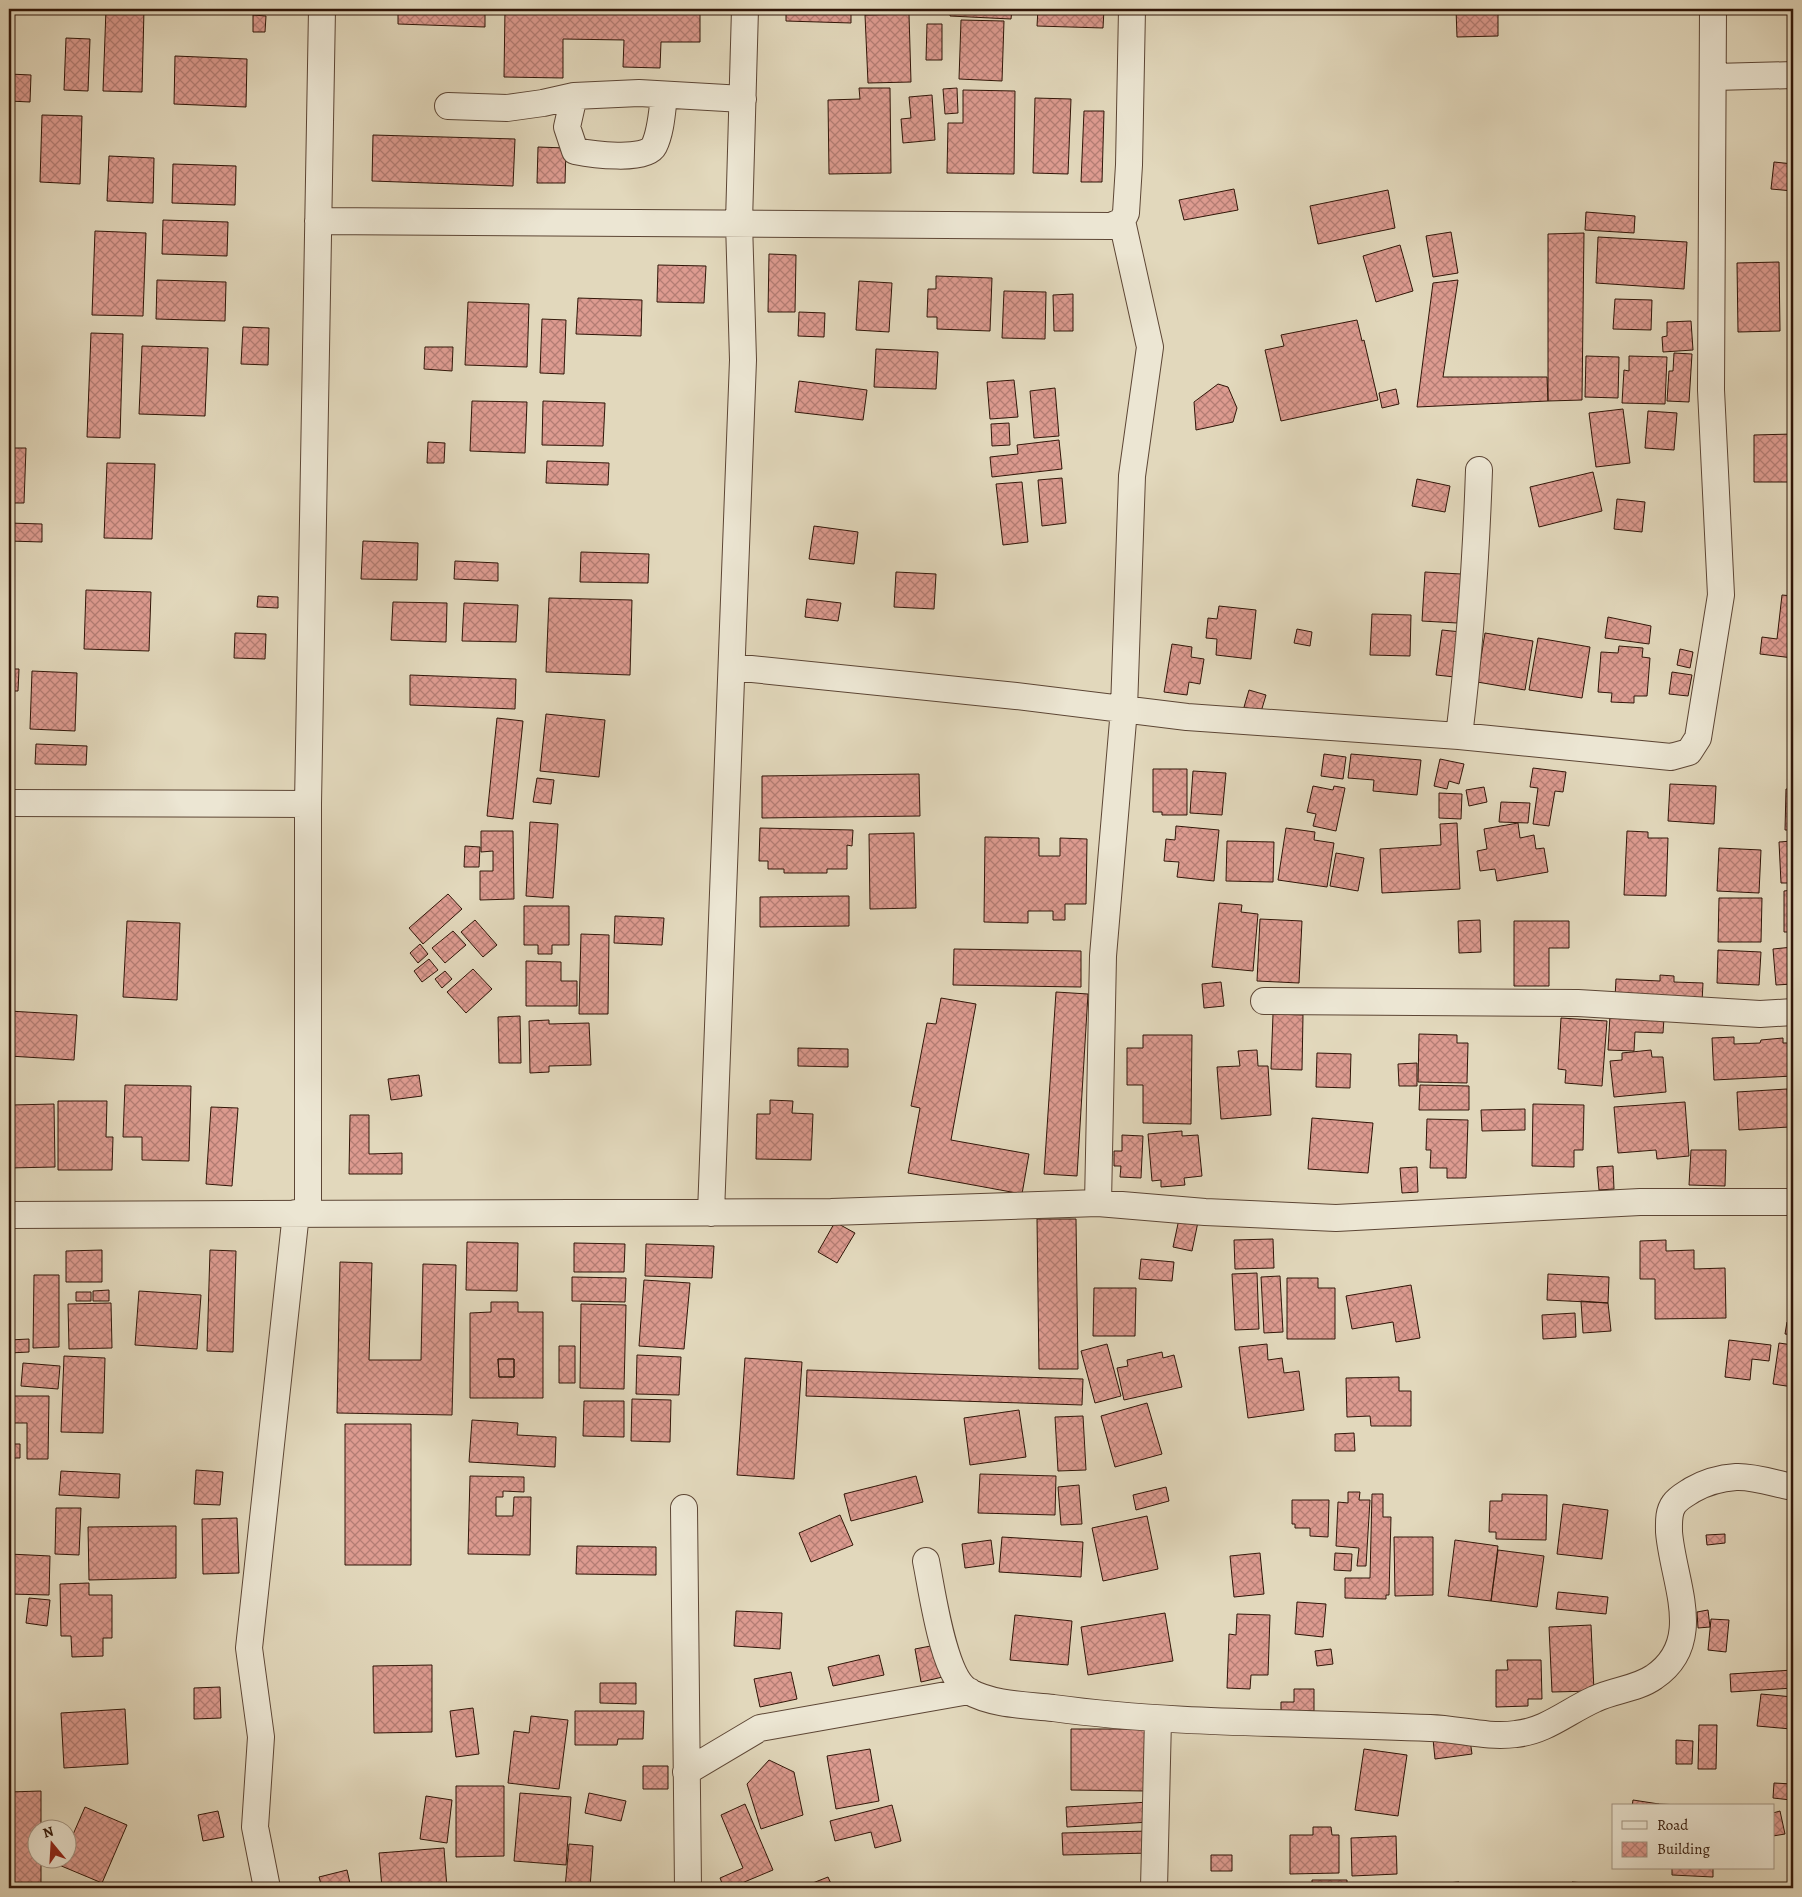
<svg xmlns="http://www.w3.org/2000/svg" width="1802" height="1897" viewBox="0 0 1802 1897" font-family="Alegreya,serif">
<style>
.building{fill:url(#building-cross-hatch);stroke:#311608;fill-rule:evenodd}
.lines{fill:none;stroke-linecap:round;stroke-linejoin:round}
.minor-casing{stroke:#5d4635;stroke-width:28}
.minor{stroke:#ece6d3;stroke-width:26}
</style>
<defs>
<pattern id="building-cross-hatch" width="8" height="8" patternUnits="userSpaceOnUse" patternTransform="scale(1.25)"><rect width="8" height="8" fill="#dd9b90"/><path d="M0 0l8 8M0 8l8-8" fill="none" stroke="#b47d74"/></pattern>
</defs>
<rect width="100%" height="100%" fill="#e2d8bc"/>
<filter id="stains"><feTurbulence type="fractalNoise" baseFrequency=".004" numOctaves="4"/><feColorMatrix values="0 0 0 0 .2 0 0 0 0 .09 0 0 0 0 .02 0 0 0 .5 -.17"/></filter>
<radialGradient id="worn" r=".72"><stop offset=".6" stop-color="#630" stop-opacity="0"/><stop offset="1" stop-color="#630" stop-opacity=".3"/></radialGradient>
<path class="building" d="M106 9H144L142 92 103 91Z
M398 9H485V27L398 24Z
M505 9H700V42H661L660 68 623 67 624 40 563 39V78L504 77Z
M786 9H851V23L786 21Z
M951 9H1012L1011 19 950 16Z
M1038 9H1104L1103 28 1037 26Z
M1456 9H1498V36L1457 37Z
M1775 9H1793V11H1775Z
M909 14 911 82 868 83 865 15Z
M253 15 266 16 265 32H253Z
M961 20 1004 21 1002 81 959 79Z
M927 24H942V60H926Z
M66 38 90 39 88 91 64 90Z
M175 56 247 59 246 107 174 104Z
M9 74 31 75 30 102 9 101Z
M859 88H890L891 173 829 174 828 100 860 99Z
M957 88 958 113 945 114 943 89Z
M963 90 1015 91 1014 174 947 173 948 123H963Z
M932 95 935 140 903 143 901 119 911 118 909 97Z
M1035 98 1071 99 1068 174 1033 173Z
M1084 111H1104L1102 182H1081Z
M42 115 82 116 80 184 40 182Z
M373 135 515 139 513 186 372 181Z
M538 147 566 148 565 183H537Z
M109 156 154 158 153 203 107 201Z
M1774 162 1793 164V191L1771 189Z
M173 164 236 166 235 205 172 203Z
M1234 189 1238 210 1184 220 1179 200Z
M1388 190 1395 228 1318 244 1310 206Z
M1586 212 1635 216 1634 233 1585 230Z
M163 220 228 222 227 256 162 254Z
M95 231 146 233 143 316 92 315Z
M1451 232 1458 273 1433 277 1426 236Z
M1584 233 1582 400 1548 401V234Z
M1598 237 1687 242 1684 289 1596 283Z
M1400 245 1413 291 1376 302 1363 256Z
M769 254 796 255 795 312H768Z
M1779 262 1780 331 1738 332 1737 263Z
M658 265 706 266 704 303 657 302Z
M1788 275H1793V325H1790Z
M936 276 992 278 990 331 937 329V317H927L928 289H936Z
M157 280 226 282 225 321 156 319Z
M1458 280 1443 377H1547L1548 401 1417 407 1433 283Z
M859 281 892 283 889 332 856 330Z
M1004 291 1046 292 1045 339 1002 338Z
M1073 294V331H1054L1053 295Z
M578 298 642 300 641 336 576 334Z
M1615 299 1652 300 1651 330 1613 329Z
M468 302 529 304 527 367 465 365Z
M799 312 825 313 824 337 798 336Z
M542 319 566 320 564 374 540 373Z
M1357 320 1362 341 1364 340 1378 400 1281 421 1265 350 1284 346 1281 335Z
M1691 321 1693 350 1663 352 1662 337 1667 336V322Z
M243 327 269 328 268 365 241 364Z
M91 333 123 334 120 438 87 437Z
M142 346 208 348 205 416 139 414Z
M425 347H453L452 371 424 369Z
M876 349 938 352 936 389 874 387Z
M1674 353 1692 354 1689 402 1667 401 1669 371H1673Z
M1586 356 1619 357 1618 398 1585 397Z
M1629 356 1667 357 1665 404 1622 403 1624 370 1629 371Z
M1014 380 1018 417 990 419 987 382Z
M799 381 867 390 863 420 795 412Z
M1218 384 1228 387 1237 408 1233 422 1196 430 1194 402Z
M1055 388 1059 436 1034 438 1030 391Z
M1396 389 1399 404 1382 408 1379 393Z
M472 401 527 402 525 453 470 451Z
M543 401 605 403 603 446 542 445Z
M1623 409 1630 463 1596 467 1589 413Z
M1648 411 1677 413 1674 450 1645 448Z
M1009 423 1010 445 992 446 991 424Z
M1793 434V482H1754V435Z
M1059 440 1062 469 992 477 990 457 1018 454 1017 445Z
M428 442 445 443 444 463H427Z
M9 448H26L24 503H9Z
M547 461 609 463 608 485 546 483Z
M107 463 155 464 152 539 104 538Z
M1593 472 1602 511 1539 527 1530 487Z
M1062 478 1066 523 1042 526 1038 480Z
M1417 479 1450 486 1445 512 1412 506Z
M1022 482 1028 542 1003 545 996 484Z
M1617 499 1645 502 1642 532 1614 529Z
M9 523 42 524V542L9 541Z
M814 526 858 532 854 564 809 559Z
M363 541 418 543 417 580 361 579Z
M581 552 649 554 648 583 580 582Z
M455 561 498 563V581L454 579Z
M896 572 936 574 934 609 894 607Z
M1425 572 1461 574 1457 623 1422 621Z
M86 590 151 592 149 651 84 649Z
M1782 595 1793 596V658L1760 654 1762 637 1777 639Z
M258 596 278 597V608L257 607Z
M549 598 632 600 630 675 546 672Z
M807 599 841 603 838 621 805 617Z
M393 602 447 603 446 642 391 640Z
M464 603 518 605 516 642 462 641Z
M1219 606 1256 610 1251 659 1216 655 1217 639 1206 638 1208 618 1217 619Z
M1372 614 1411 615 1410 656 1370 655Z
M1608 617 1651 626 1649 644 1605 638Z
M1297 629 1312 632 1310 646 1294 643Z
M1442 630 1461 632 1455 677 1436 675Z
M235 633 266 634 265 659 234 658Z
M1485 633 1533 641 1525 690 1477 682Z
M1538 638 1590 647 1582 698 1529 690Z
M1172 644 1192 647 1191 657 1204 659 1200 684 1189 682 1187 695 1164 692Z
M1619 646 1643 648 1642 657 1650 658 1647 696H1634V703L1611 702 1612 693 1598 692 1601 652 1618 653Z
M1680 649 1693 652 1690 668 1677 665Z
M9 669H19L18 691H9Z
M32 671 77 673 75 731 30 729Z
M1672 672 1692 675 1688 696 1669 694Z
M410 675 516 679 515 709 410 705Z
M1249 690 1266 695 1261 712 1244 707Z
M546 714 605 720 599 777 540 771Z
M497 718 523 721 513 819 487 816Z
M36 744 87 746 86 765 35 764Z
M1324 754 1346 757 1343 779 1321 776Z
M1351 754 1421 760 1417 795 1373 791 1374 780 1348 778Z
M1440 759 1464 764 1459 784 1449 781 1447 789 1434 786Z
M1533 768 1566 772 1563 792 1555 791 1549 826 1533 824 1538 788 1530 787Z
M1153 769H1187V815H1162V812H1153Z
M1193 771 1226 773 1222 815 1190 813Z
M919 774 920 816 762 818V776Z
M537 778 554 780 551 804 533 802Z
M1670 784 1716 786 1714 824 1668 821Z
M1313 786 1333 790 1334 786 1345 788 1336 831 1313 826 1316 814 1307 812Z
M1484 787 1487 802 1469 806 1466 790Z
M1786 789H1793V830H1785Z
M1439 793 1462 794 1461 819 1439 818Z
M1501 802 1530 803 1528 823 1499 822Z
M530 822 558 824 553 898 526 896Z
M1457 823 1460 889 1382 893 1380 849 1441 845 1440 824Z
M1518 823 1520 838 1534 835 1536 849 1544 848 1548 872 1497 881 1495 869 1480 871 1477 851 1487 849 1484 829Z
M1176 826 1219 830 1214 881 1177 877 1179 862 1164 861 1166 839 1175 840Z
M760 828 853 830 852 846 847 845V869H827V873H784V869H768V861H759Z
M1286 828 1315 832 1314 840 1334 843 1327 887 1278 880Z
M481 831H513L514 899 480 900V871H493V851L481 852Z
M1627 831 1648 832V838H1668L1666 896 1624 895Z
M914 833 916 908 870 909 869 834Z
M985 837 1039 838V856H1060V838L1087 839 1086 904H1065V920H1053V911H1028V923L984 922Z
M1227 841 1274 842 1273 882 1226 881Z
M1793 841V883H1781L1779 842Z
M465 846 480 847 479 867H464Z
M1719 848 1761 850 1759 893 1717 891Z
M1336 853 1364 858 1358 891 1330 886Z
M1793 890V932H1784V891Z
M448 894 462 909 423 944 409 928Z
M849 896V926L760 927V897Z
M1719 898H1762L1761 942H1718Z
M1219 903 1242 905 1241 912 1258 914 1253 971 1212 967Z
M524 906H569V945H552V954H538V945H524Z
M615 916 664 918 662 945 614 943Z
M1260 919 1302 921 1299 983 1257 981Z
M475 920 497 945 483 957 461 932Z
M1480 920 1481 952 1459 953 1458 921Z
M127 921 180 923 177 1000 123 997Z
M1514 921H1569V948H1549V986H1514Z
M453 931 466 945 445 963 432 948Z
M581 934 609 935 608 1014H579Z
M420 944 428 954 418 963 410 953Z
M1793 947V984L1776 985 1773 949Z
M954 949 1081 951V987L953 985Z
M1718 950 1761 952 1759 985 1717 983Z
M429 959 438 970 422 982 414 971Z
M526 961 561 962V981H577V1006H526Z
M473 969 492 989 466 1013 447 992Z
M445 971 452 979 442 988 435 979Z
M1660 975 1674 976V982L1703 983 1702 1002 1615 998 1616 979 1660 981Z
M1221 982 1224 1006 1204 1008 1202 984Z
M1056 992 1088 994 1077 1176 1044 1174Z
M941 998 976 1004 951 1140 1029 1154 1022 1194 908 1173 920 1108 911 1106 927 1023 936 1024Z
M9 1011 77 1015 74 1060 9 1056Z
M1273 1014 1303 1015 1302 1070 1271 1069Z
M1610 1015 1664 1018 1663 1033 1635 1032 1634 1051 1608 1050Z
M520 1016 521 1063H499L498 1017Z
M1561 1018 1607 1021 1602 1086 1565 1083 1566 1070 1558 1069Z
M549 1020V1024L589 1023 591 1065 549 1066V1072L530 1073 529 1021Z
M1419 1034 1457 1035V1043H1468L1467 1083 1418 1082Z
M1143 1035H1192L1191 1124 1143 1123V1085H1127V1048H1143Z
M1734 1037V1044L1760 1043 1761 1040 1783 1038V1043H1793V1076L1714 1080 1712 1038Z
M798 1048 848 1049V1067L798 1066Z
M1257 1050 1258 1066H1268L1271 1115 1221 1119 1217 1067 1240 1066 1238 1051Z
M1651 1050 1652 1057H1663L1666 1092 1614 1097 1610 1061 1622 1060V1053Z
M1317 1053 1351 1054 1350 1088 1316 1087Z
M1417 1063V1086H1399L1398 1064Z
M419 1075 422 1096 391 1100 388 1079Z
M125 1085 191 1086 189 1161 142 1160V1137H123Z
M1420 1085 1469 1086V1110H1419Z
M1787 1089 1789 1127 1739 1130 1737 1092Z
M770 1100 793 1101 792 1113 813 1114 811 1160 756 1159 757 1114H770Z
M58 1101H107L106 1137H113L112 1170H58Z
M1685 1102 1689 1156 1657 1159 1656 1150 1618 1153 1614 1107Z
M54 1104 55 1167 9 1168 12 1105Z
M1533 1104 1584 1105 1583 1150H1574V1167L1532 1166Z
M211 1107 238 1108 232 1186 206 1184Z
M1525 1109V1130L1482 1131 1481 1110Z
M350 1115H369V1154L402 1153V1174H349Z
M1312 1118 1373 1123 1368 1173 1308 1169Z
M1427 1119 1468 1120 1466 1178H1447V1168H1430L1431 1150H1426Z
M1182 1131V1136L1198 1135 1202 1176 1184 1178 1185 1185 1161 1187V1180L1152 1181 1148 1134Z
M1122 1135 1143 1136 1141 1178 1120 1177 1121 1166H1114V1151H1122Z
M1691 1150H1726L1725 1186 1689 1185Z
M1613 1166 1614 1189 1599 1190 1597 1167Z
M1417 1167 1418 1192 1402 1193 1400 1168Z
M1037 1219H1076L1078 1369H1039Z
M1179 1219 1198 1222 1192 1251 1173 1247Z
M835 1222 855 1233 837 1263 818 1252Z
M1273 1239 1274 1268 1235 1269 1234 1240Z
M1666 1240V1251L1694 1250V1269L1725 1268 1726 1318 1655 1319V1279H1640V1241Z
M467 1242 518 1243 517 1291 466 1290Z
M574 1243 625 1244 624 1272H574Z
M646 1244 714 1246 712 1278 645 1276Z
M102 1250V1282H66V1251Z
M210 1250 236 1251 233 1352 207 1351Z
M1141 1259 1174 1262 1172 1281 1139 1279Z
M340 1262 372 1263 369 1360H421L423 1264 456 1265 452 1415 337 1413Z
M1257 1273 1259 1329 1235 1330 1232 1274Z
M1548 1274 1609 1277 1608 1303 1547 1300Z
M34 1275H59V1347L33 1348Z
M1280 1276 1283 1332 1264 1333 1261 1277Z
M572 1277 626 1278 625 1302 572 1301Z
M1287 1278H1318V1288H1335V1339H1287Z
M644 1280 690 1283 684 1349 639 1346Z
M1411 1285 1420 1338 1396 1342 1393 1322 1352 1329 1346 1296Z
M1094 1288H1136L1135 1336H1093Z
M109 1290V1301H93V1291Z
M139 1291 201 1295 197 1349 135 1345Z
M76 1292H91V1301H76Z
M1581 1301 1608 1303 1611 1331 1583 1333Z
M491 1302H518V1312H543V1398H470V1313L491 1312ZM498 1359H514V1377H499Z
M111 1303 112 1348 69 1349 68 1304Z
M581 1304 626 1305 624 1389 580 1388Z
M1575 1313 1576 1337 1543 1339 1542 1315Z
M1787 1322 1793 1323V1335L1785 1334Z
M29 1339V1352L9 1353V1340Z
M1729 1340 1771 1345 1769 1361 1752 1359 1750 1380 1725 1377Z
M1779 1343 1793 1345V1387L1773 1384Z
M1107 1344 1121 1396 1095 1403 1081 1351Z
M1267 1344 1268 1360 1282 1358 1284 1373 1299 1371 1304 1410 1248 1418 1239 1347Z
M559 1346H575V1383H559Z
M1162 1352 1163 1358 1174 1355 1182 1387 1124 1400 1117 1368 1128 1366 1127 1360Z
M637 1355 681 1357 679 1395 636 1394Z
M64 1356 105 1358 103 1433 61 1432Z
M745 1358 802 1362 794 1479 737 1475Z
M498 1359H514V1377H499Z
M23 1363 60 1366 58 1389 21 1386Z
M9 1369 12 1370 10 1385 9 1384Z
M807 1370 1083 1379 1082 1405 806 1396Z
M1399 1377V1391H1411V1426H1371L1370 1416 1347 1417 1346 1378Z
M14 1396H49L48 1459H27V1423H14Z
M632 1399 671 1400 670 1442 631 1441Z
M584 1401H624V1437L583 1436Z
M1147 1403 1162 1454 1115 1467 1101 1416Z
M1019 1410 1026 1457 970 1465 964 1418Z
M1083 1416 1086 1470 1058 1471 1055 1417Z
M472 1420 518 1423 517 1435 556 1437 555 1467 469 1462Z
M345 1424H411V1565H345Z
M1354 1433 1355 1451H1335V1434Z
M9 1444H20V1458H9Z
M196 1470 223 1472 220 1505 194 1504Z
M61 1471 120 1474 119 1498 59 1495Z
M980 1474 1056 1476 1055 1515 978 1513Z
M470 1476 524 1477V1492L503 1491V1497H496V1516H513L514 1497H531L530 1555 468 1554Z
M916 1476 923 1502 851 1521 844 1494Z
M1079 1485 1082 1524 1061 1525 1058 1487Z
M1166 1487 1169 1501 1136 1510 1133 1495Z
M1348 1492H1360L1359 1500H1370L1366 1566H1357L1359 1548 1336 1546 1338 1502 1348 1503Z
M1372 1494H1383V1517H1391L1389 1595H1386V1599L1345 1598V1578H1370Z
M1502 1494 1547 1495 1546 1540 1496 1539V1532H1489L1490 1501H1502Z
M1292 1500H1329L1328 1537 1310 1536V1528H1295V1524H1292Z
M1563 1504 1608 1510 1602 1559 1557 1554Z
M56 1508H81L79 1555 55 1554Z
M840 1515 853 1545 811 1562 799 1533Z
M1147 1516 1158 1569 1103 1581 1092 1528Z
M237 1518 239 1573 203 1574 202 1519Z
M176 1526V1578L89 1580 88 1527Z
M1725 1534V1543L1707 1545 1706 1535Z
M1002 1537 1083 1542 1081 1577 999 1572Z
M1394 1537H1433V1595L1395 1596Z
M991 1540 994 1564 965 1568 962 1544Z
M1455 1540 1498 1546 1491 1601 1448 1596Z
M577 1546 656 1547V1575L576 1574Z
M1498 1550 1544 1556 1537 1607 1491 1601Z
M1260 1553 1264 1594 1234 1597 1230 1556Z
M1335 1553 1352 1554 1351 1571 1334 1570Z
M9 1554 50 1556 49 1595 9 1594Z
M89 1583V1595H112V1638H103V1656L72 1657 71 1636H61L60 1584Z
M1558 1592 1608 1597 1606 1614 1556 1609Z
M29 1598 50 1600 47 1626 26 1623Z
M9 1599H14L12 1621 9 1620Z
M1297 1602 1326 1604 1323 1637 1295 1634Z
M1708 1610 1710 1627 1698 1628 1697 1612Z
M736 1611 782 1613 780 1649 734 1646Z
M1165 1613 1173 1661 1088 1675 1081 1627Z
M1237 1614 1270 1615 1268 1675H1251L1250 1689 1227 1688 1229 1634 1236 1635Z
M1015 1615 1072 1621 1068 1665 1010 1660Z
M1711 1619 1729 1620 1726 1652 1708 1650Z
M1591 1625 1594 1691 1552 1692 1549 1627Z
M941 1644 947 1676 921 1682 915 1649Z
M1331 1649 1333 1664 1317 1666 1315 1651Z
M879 1655 884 1675 833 1686 828 1667Z
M1507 1660H1541L1542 1699H1528V1706L1496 1707V1670H1508Z
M432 1665V1732L374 1733 373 1666Z
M1793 1670V1688L1731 1692 1730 1674Z
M791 1672 797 1699 760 1707 754 1679Z
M600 1683H636V1704L600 1703Z
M220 1687 221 1718 194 1719V1688Z
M1294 1689H1314V1711H1281V1702H1294Z
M1761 1694 1793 1697V1739H1790L1791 1729 1757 1726Z
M473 1708 479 1754 456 1757 450 1711Z
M125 1709 128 1764 64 1768 61 1713Z
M575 1711H644L643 1739H618L617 1745H575Z
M531 1716 568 1720 559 1789 508 1783 514 1731 529 1733Z
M1699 1725H1717L1716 1769H1698Z
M1071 1729H1147L1146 1791 1071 1790Z
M1469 1733 1472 1754 1435 1759 1433 1739Z
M1676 1740 1693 1741 1692 1764H1676Z
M870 1749 879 1801 836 1809 827 1756Z
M1364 1749 1407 1755 1398 1816 1355 1810Z
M769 1760 794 1772 803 1815 761 1829 747 1784Z
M643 1766H668V1789H643Z
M1774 1783 1792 1784 1791 1800 1773 1798Z
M456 1786H504V1856L456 1857Z
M41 1791V1830H38V1860H41V1888H9V1792Z
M520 1793 571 1797 566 1865 514 1861Z
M589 1793 626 1801 621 1821 585 1813Z
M426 1796 452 1800 447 1843 420 1839Z
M1633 1800 1659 1804 1632 1806Z
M1149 1802 1150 1822 1067 1827 1066 1807Z
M745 1804 773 1870 730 1888H724L720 1878 743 1868 721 1815Z
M1659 1804 1703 1806H1659Z
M892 1805 901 1841 875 1848 871 1832 835 1841 830 1821Z
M85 1807 127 1825 102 1883 59 1865 62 1860H68V1846Z
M218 1811 224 1837 203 1841 198 1815Z
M1780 1811 1785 1834 1773 1836V1813Z
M1313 1827H1331L1332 1835H1339V1873L1290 1874V1835H1313Z
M1150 1831 1151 1853 1063 1855 1062 1833Z
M1396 1836 1397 1874 1352 1876 1351 1838Z
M569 1844 593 1846 590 1888H565Z
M444 1848 447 1888H382L379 1853Z
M1211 1855H1232V1871H1211Z
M1672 1868H1713V1877L1672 1875Z
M347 1870 351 1888H322L319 1877Z
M828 1877 833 1888H800Z
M1312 1880H1347V1888H1312Z
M1459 1882V1888H1409V1886Z
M1572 1882 1622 1886 1623 1888H1571Z
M1278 1885 1279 1888H1258Z
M1628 1885 1657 1888H1628Z"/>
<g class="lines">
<defs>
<path id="minor" d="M1714 77 1793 75
M574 96 567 127 575 151C590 154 646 162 654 146 661 132 662 112 664 96
M448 106 507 108 543 103 574 96 639 93 743 99
M318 221 1111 226 1122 221 1126 213 1129 165 1132 9
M732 667 1016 696 1187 717 1459 736 1671 757 1689 752 1698 738 1721 595 1711 390 1713 9
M1459 736C1470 647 1476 560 1479 470
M9 803 308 804
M1264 1001 1578 1003 1760 1014 1793 1012
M1098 1203 1103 956 1124 709 1132 476 1150 347 1122 221
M308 1213V804L322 9
M711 1213 743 360 739 222 745 9
M9 1215 831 1212 1098 1203 1205 1212 1336 1218 1640 1202H1793
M684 1508 688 1888
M926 1561C932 1590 943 1676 968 1691 993 1705 1026 1705 1053 1708 1178 1725 1304 1722 1430 1728 1459 1729 1487 1738 1516 1734 1546 1731 1568 1711 1595 1699 1614 1690 1637 1689 1654 1677 1706 1642 1673 1582 1669 1532 1669 1523 1668 1512 1674 1504 1678 1498 1686 1494 1692 1490 1706 1482 1721 1478 1736 1477 1754 1476 1776 1484 1793 1487
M686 1772 760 1728 969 1691
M267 1888 255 1827 261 1737 249 1648 296 1213
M1154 1888 1158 1719"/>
</defs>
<use href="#minor" class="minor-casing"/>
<use href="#minor" class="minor"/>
</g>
<rect width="1802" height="1897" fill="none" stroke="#e2d8bc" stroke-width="30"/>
<rect x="10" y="10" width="1782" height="1877" fill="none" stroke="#311608" stroke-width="2.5"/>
<rect x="15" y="15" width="1772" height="1867" fill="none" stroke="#311608"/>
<rect x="1612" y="1804" width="162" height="65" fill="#ece6d3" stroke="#a19382"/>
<rect x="1622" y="1821" width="25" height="8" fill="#ece6d3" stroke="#a19382"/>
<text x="1657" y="1830" font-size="15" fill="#311608">Road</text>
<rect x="1622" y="1842" width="25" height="15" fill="url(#building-cross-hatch)" stroke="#a19382"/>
<text x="1657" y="1854" font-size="15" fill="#311608">Building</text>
<g transform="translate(52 1844) rotate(342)"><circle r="24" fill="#ece6d3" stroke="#a19382"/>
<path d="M0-4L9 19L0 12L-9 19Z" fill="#8f2418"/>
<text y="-8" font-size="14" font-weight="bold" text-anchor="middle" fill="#311608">N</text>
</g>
<rect width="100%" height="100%" filter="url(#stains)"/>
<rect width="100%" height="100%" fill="url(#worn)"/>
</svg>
